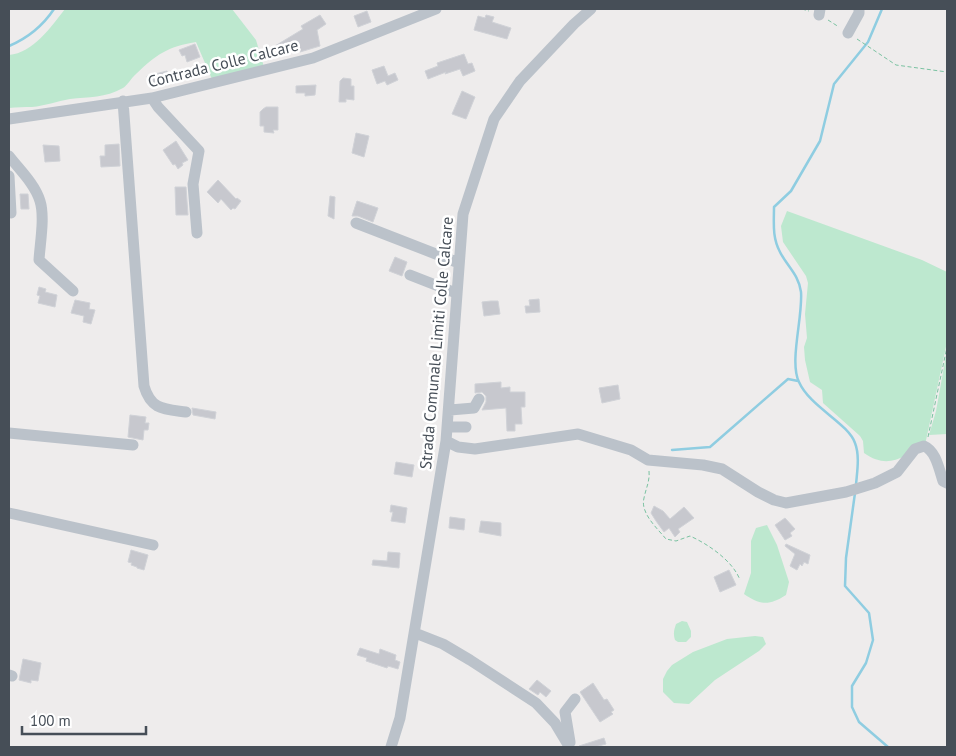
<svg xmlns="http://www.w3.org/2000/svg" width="956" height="756" viewBox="0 0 956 756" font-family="'PT Sans',sans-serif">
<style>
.green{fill:#bde8cf}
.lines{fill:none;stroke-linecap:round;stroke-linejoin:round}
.stream{stroke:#8fcde1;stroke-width:2.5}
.building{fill:#c7c8ce;stroke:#d0d2d7}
.path{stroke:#7ac2a1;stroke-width:1;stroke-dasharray:4 2.5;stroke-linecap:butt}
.minor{stroke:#bbc2ca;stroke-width:11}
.labels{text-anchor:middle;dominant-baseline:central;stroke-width:5;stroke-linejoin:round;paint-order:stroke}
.street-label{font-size:16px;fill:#464e57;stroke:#fff}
</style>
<rect width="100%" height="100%" fill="#eeecec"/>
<path class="green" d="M65 9H232L256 40 264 67 214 82 211 77 196 42C167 47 157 54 136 74 131 78 128 85 123 88 105 98 89 97 70 99 57 101 45 106 32 107 24 107 17 107 9 108V55C33 53 51 27 65 9Z
M787 211 922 260 947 272V342L925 445C903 457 888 470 864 453L863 441 860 436 823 403 822 390 810 382 805 360 804 347 807 338 805 314 808 283 806 276 783 242 781 226Z
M947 350V434L929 435 936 411Z
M767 525 777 545 789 582 786 595C769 606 760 605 744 594L751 573V541L756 528Z
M682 621 687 622 691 631V637L686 642H678L675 640C673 634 674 630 676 624Z
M755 636 763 637 766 644 759 651 715 680 689 704 674 703 663 692V679L667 671 672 665 693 652 727 639Z"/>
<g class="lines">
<path class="stream" d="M9 46C28 38 42 27 54 9
M672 450 710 447 788 379 798 381
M856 485C857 472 860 456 855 443 848 423 810 407 799 382 789 362 803 317 801 292 799 275 787 266 780 252 772 237 774 223 774 207L791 191 820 141 834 84 868 42 882 9
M855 493 846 558 845 586 869 613 873 640 866 663 852 686V707L859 722 888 747"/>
</g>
<path class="building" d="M367 11 371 22 358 27 354 16Z
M320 15 326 24 317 30 320 46 300 52 296 45 280 54 275 46 303 29 301 26Z
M486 15 494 17 492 22 511 28 507 39 474 30 478 16 485 18Z
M195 44 200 57 187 62 185 55 182 56 179 50Z
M464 54 468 64 472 63 475 71 463 76 460 69 445 74 446 72 428 79 425 71 438 66 437 63Z
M384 66 388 76 395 73 398 80 387 85 385 81 377 84 372 70Z
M167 71 169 79 148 84 147 76Z
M343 78 351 79V86H354V100L346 99V102H339L340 81Z
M316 85 315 95 305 96V93H296V86Z
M462 91 475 97 466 119 452 114Z
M266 107H278V130H273L274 133 264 132V126H260V112L263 109Z
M356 133 369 136 364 157 352 153Z
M176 141 188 160 182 163 183 165 178 169 175 164 173 165 163 150Z
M119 144 120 166 101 167 100 156H105V145Z
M43 145 59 146 60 161 45 162Z
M218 180 236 199 237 198 241 201 235 209 233 208 231 210 221 199 218 203 207 192Z
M175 187H186L188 215H176Z
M20 194H28L29 209H21Z
M330 196 335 197 334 219 328 216Z
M357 201 378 208 373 222 358 216H352Z
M395 257 407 262 402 276 389 271Z
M39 287 46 289 45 292 57 295 55 307 38 303 40 296 37 295Z
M539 299 540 312 526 313 525 306H530L529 300Z
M75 300 90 303 89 309 95 310 91 324 83 322 84 316 71 313Z
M491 301H498L500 314 484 316 482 302Z
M501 382V388L510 387V392H525V407H521L522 424H515V431H507L506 408 482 410 486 402V396L482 392 475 393V384Z
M618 385 620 399 602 403 599 388Z
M192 408 216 412 215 419 193 415Z
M130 415 146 417 145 423H149L148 430H144L143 440 128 437Z
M396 462 414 465 412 477 394 474Z
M391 505 407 508 405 523 391 521 393 512H390Z
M654 506 663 511 670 519 684 507 694 518 678 529 680 532 675 537 669 528 664 532 656 521 651 513Z
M450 517 465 519 464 530 449 528Z
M785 518 795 529 790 533 792 536 785 540 775 525Z
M481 521 501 523V536L479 532Z
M786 544 810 555 808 564 804 562 802 566 800 564 797 570 790 566 795 554 785 546Z
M131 550 148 555 144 570 137 568V567L131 565 132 563 128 562Z
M388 552 400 553 399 568 372 565 373 560 387 561Z
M729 570 736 585 720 592 714 577Z
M360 648 379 654 380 649 396 655 395 660 400 662 398 669 388 666 387 668 366 661 367 658 357 655Z
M23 659 41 663 38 681 31 680V683L19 680Z
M537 680 551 691 546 697 540 692 538 695 529 689Z
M593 683 604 700 607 699 614 710 611 712 613 714 600 722 580 692Z
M604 738 606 744 595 747H579V746Z"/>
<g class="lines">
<path class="path" d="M802 9 809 11
M828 20 839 27
M857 39 896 65 947 72
M928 437 947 347
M649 471C650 481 646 488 644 498 640 513 657 528 666 539L676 541 690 536C708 544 733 561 740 580"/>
<path class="minor" d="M819 15 820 9
M848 33 859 13V9
M152 98 158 107 199 151 193 184 197 233
M123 101 144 386C151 410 164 409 186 412
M9 119 152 98 313 58 436 9
M9 156C19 169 35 184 40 201 45 217 40 243 39 260L73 291
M9 176 11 213
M356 223 459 263
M410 275 456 293
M450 410 474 408 479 399
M448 427H466
M9 433 133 445
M446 441 458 447 475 449 578 434 631 450 648 460 703 465 722 469 758 492 774 500 786 503 846 492 875 483 897 472 915 449 924 446C936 451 939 469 943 481L947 483
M9 513 153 545
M415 633 443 644 470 660 536 703 555 723 567 743 570 742 565 712 575 699
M9 675 12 676
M391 747 400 718 446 441 463 214 494 119 520 81 574 24 591 9"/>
</g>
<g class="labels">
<g class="street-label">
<text transform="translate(223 63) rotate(-14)">Contrada Colle Calcare</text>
<text transform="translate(436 343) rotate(-85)">Strada Comunale Limiti Colle Calcare</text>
</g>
</g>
<rect width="956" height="756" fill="none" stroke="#464e57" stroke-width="20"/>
<path d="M22 726v8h124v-8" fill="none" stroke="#464e57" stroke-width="2.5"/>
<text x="30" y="726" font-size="15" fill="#464e57" stroke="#ffffff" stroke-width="4" paint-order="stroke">100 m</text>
</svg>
